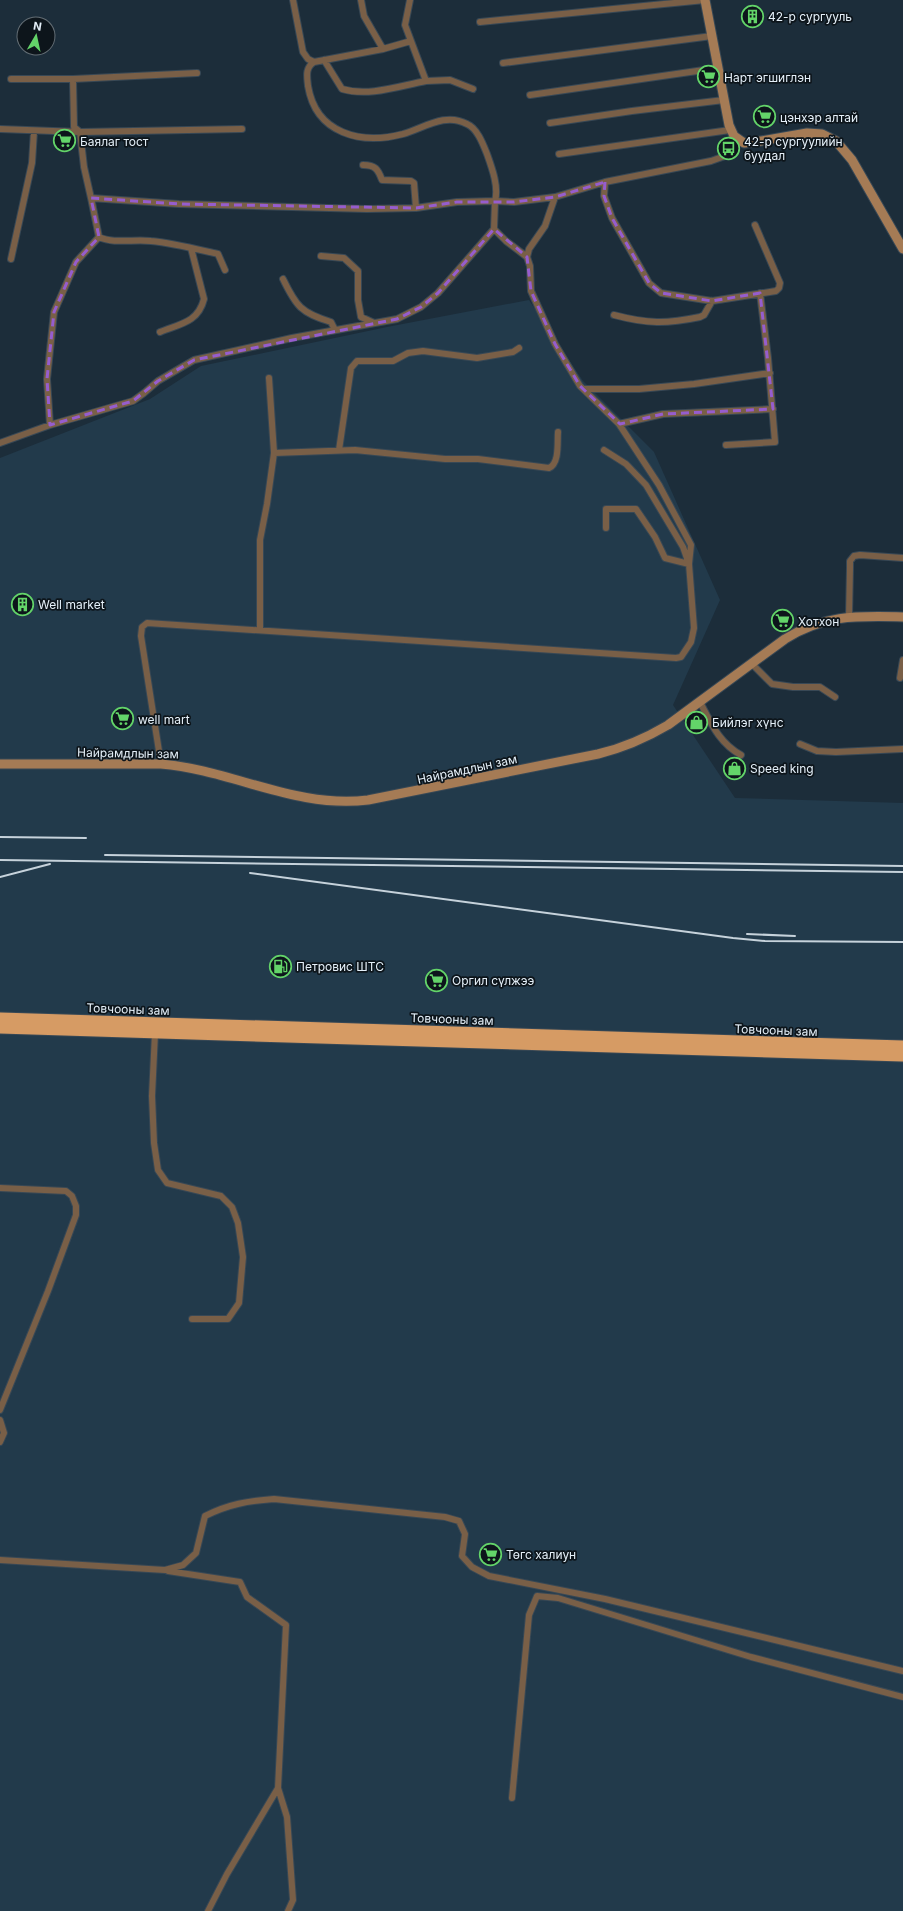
<svg xmlns="http://www.w3.org/2000/svg" width="903" height="1911" viewBox="0 0 903 1911" font-family="Inter,sans-serif">
<style>
.built{fill:#223a4b}
.lines{fill:none;stroke-linecap:round;stroke-linejoin:round}
.minor-casing{stroke:#384855;stroke-width:8}
.secondary-casing{stroke:#384855;stroke-width:11}
.trunk-casing{stroke:#384855;stroke-width:13}
.minor{stroke:#795f47;stroke-width:6}
.secondary{stroke:#a57b55;stroke-width:9}
.trunk{stroke:#d69b64;stroke-width:11}
.rail{stroke:#c6d2db;stroke-width:2}
.marked{fill:none;stroke:#965dce;stroke-width:3;stroke-dasharray:8 5;stroke-linejoin:round}
.labels{text-anchor:middle;dominant-baseline:central;stroke-width:3.5;stroke-linejoin:round;paint-order:stroke}
.poi-label{font-size:12px;fill:#e5f0f9;stroke:#0d151b;text-anchor:start}
.street-label{font-size:12px;fill:#e5f0f9;stroke:#0d151b}
</style>
<rect width="100%" height="100%" fill="#1c2d3a"/>
<path class="built" d="M529 300 583 381 654 452 720 600 673 705 735 798 903 803V1911H0V458L150 399 201 366 387 327Z"/>
<g class="lines">
<defs>
<path id="minor" d="M293 0 303 52 308 59 314 62 383 49 411 41 405 25 410 0
M361 0 364 16 383 49
M480 22 705 0
M411 41 426 81 450 80 473 89
M324 60 342 89C369 97 399 86 426 81
M314 62C305 68 307 76 308 86 316 134 361 145 403 134 424 128 445 112 467 124 477 128 483 144 487 154 492 168 499 187 495 201L514 202 555 197
M503 63 712 36
M197 73 73 79 74 127 80 132 242 129
M11 79H73
M530 95 718 68
M550 123 632 111 724 100
M0 129 80 132 84 167 91 198 179 204 367 209 416 208 457 202 495 201 494 229 506 241 527 257 530 266 531 291 555 344 580 386 619 424 659 485 691 545 689 564 694 628 691 642 681 657 676 658 147 623 142 627 141 636 161 764
M740 141 725 156 711 161 605 182 604 196 612 218 649 283 661 293 712 301 776 291 779 288 780 283 755 225
M559 154 730 130
M363 165C375 165 378 169 382 180L411 181 414 183 416 208
M91 198 99 237C114 244 134 239 151 241 173 243 196 249 218 254L225 270
M321 256 344 258 358 271V300L361 317 374 323
M527 257 529 249 545 226 555 197 605 182
M11 259 32 163 34 131
M283 279C296 306 301 313 331 322L335 330
M614 315C648 324 666 324 700 317L704 315 712 301
M160 332C179 324 198 323 204 299L191 248
M269 378 274 453 355 450 445 459H478L549 468C560 463 557 442 558 432
M585 389H639L694 384 770 373
M619 424 663 414 773 409
M50 425 47 379 54 312 76 262 99 237
M0 443 50 425 133 401 144 393 158 381 194 360 292 338 397 319 421 307 438 293 494 229
M726 445 775 442 768 358 760 293
M339 450 351 368 357 361H393L408 353 423 351 477 358 513 352 519 348
M604 450 626 464 646 485 683 547 689 564 665 558 655 537 636 509H606V528
M849 617 850 567V561L854 556 860 555 903 558
M260 630V540L267 504 274 453
M752 664 772 684 793 687H820L835 697
M900 678 903 660
M700 702C711 723 719 743 741 755
M800 744 817 751 836 752 903 749
M155 1033 152 1096 154 1143 158 1170 167 1183 221 1196 232 1207 238 1223 243 1257 239 1303 228 1319H192
M0 1188 66 1191 72 1196 76 1206V1215L48 1291 0 1410
M0 1420 4 1433 0 1442
M0 1560 165 1570 183 1565 196 1553 205 1516C229 1504 248 1501 274 1499L445 1517 459 1521 465 1534 462 1556 472 1567 489 1576 605 1599 903 1671
M168 1571 240 1582 247 1597 286 1625 278 1788 227 1874 208 1911
M278 1788 287 1817 293 1900 288 1911
M512 1798 529 1615 537 1596 558 1598 751 1657 903 1697"/>
<path id="secondary" d="M705 0 729 125 734 136 744 143 755 142 807 133 822 134 836 141 852 160 903 249
M0 764H161C232 770 296 809 368 800L598 754C623 748 646 738 668 725L785 639C825 614 858 616 903 617"/>
<path id="trunk" d="M0 1018 903 1046
M0 1028 903 1056"/>
</defs>
<use href="#minor" class="minor-casing"/>
<use href="#secondary" class="secondary-casing"/>
<use href="#trunk" class="trunk-casing"/>
<use href="#minor" class="minor"/>
<use href="#secondary" class="secondary"/>
<use href="#trunk" class="trunk"/>
<path class="rail" d="M0 837 86 838
M105 855 903 866
M0 860 903 872
M250 873 733 938 765 941 903 942
M0 877 50 864
M747 934 795 936"/>
</g>
<path class="marked" d="M605 182 604 196 612 218 649 283 661 293 712 301 760 293 773 409 663 414 620 424 580 386 555 344 531 291 527 257 494 229 438 293 421 307 397 319 194 360 158 381 133 401 50 425 47 379 54 312 76 262 99 237 91 198 179 204 416 208 457 202H514L555 197Z"/>
<defs>
<symbol id="building-ring" viewBox="-11 -11 22 22"><circle r="9.5" fill="#0d151b" stroke="#63d469" stroke-width="1.5"/><path d="M-4-6H4V6H1V3H-1V6H-4ZM-2.5-4.3h1.7v1.8h-1.7ZM.8-4.3h1.7v1.8H.8ZM-2.5-1h1.7V.8h-1.7ZM.8-1h1.7V.8H.8Z" fill="#63d469"/></symbol>
<symbol id="supermarket-ring" viewBox="-11 -11 22 22"><circle r="9.5" fill="#0d151b" stroke="#63d469" stroke-width="1.5"/><path d="M-6-5.5h2.5l.6 2H6L4.5 2H-2.5L-4.4-4H-6ZM-1.5 3.2a1.3 1.3 0 1 0 .1 0ZM3 3.2a1.3 1.3 0 1 0 .1 0Z" fill="#63d469"/></symbol>
<symbol id="bus-ring" viewBox="-11 -11 22 22"><circle r="9.5" fill="#0d151b" stroke="#63d469" stroke-width="1.5"/><path d="M-5-6H5V4H4V6H2V4H-2V6H-4V4H-5ZM-3.5-4V0h7V-4ZM-3.5 1.2v1.5H-2V1.2ZM2 1.2v1.5H3.5V1.2Z" fill="#63d469"/></symbol>
<symbol id="shop-ring" viewBox="-11 -11 22 22"><circle r="9.5" fill="#0d151b" stroke="#63d469" stroke-width="1.5"/><path d="M-5-2.5h2.3a2.7 3.5 0 0 1 5.4 0H5L5.5 6h-11ZM-1.5-2.5h3a1.5 2.3 0 0 0-3 0Z" fill="#63d469"/></symbol>
<symbol id="fuel-ring" viewBox="-11 -11 22 22"><circle r="9.5" fill="#0d151b" stroke="#63d469" stroke-width="1.5"/><path d="M-5.5-6h7V0h2V4h1.3V-2.5L3-4.5l.8-.8L6-3V5H2.5V1h-1V6h-7ZM-4.2-4.7v3.2H.2V-4.7Z" fill="#63d469"/></symbol>
</defs>
<g fill-rule="evenodd">
<use href="#building-ring" x="740" y="4" width="25" height="25"/>
<use href="#supermarket-ring" x="696" y="64" width="25" height="25"/>
<use href="#supermarket-ring" x="752" y="104" width="25" height="25"/>
<use href="#supermarket-ring" x="52" y="128" width="25" height="25"/>
<use href="#bus-ring" x="716" y="136" width="25" height="25"/>
<use href="#building-ring" x="10" y="592" width="25" height="25"/>
<use href="#supermarket-ring" x="770" y="608" width="25" height="25"/>
<use href="#supermarket-ring" x="110" y="706" width="25" height="25"/>
<use href="#shop-ring" x="684" y="710" width="25" height="25"/>
<use href="#shop-ring" x="722" y="756" width="25" height="25"/>
<use href="#fuel-ring" x="268" y="954" width="25" height="25"/>
<use href="#supermarket-ring" x="424" y="968" width="25" height="25"/>
<use href="#supermarket-ring" x="478" y="1542" width="25" height="25"/>
</g>
<g class="labels">
<g class="poi-label">
<text x="768" y="16">42-p сургууль</text>
<text x="724" y="77">Нарт эгшиглэн</text>
<text x="780" y="117">цэнхэр алтай</text>
<text x="80" y="141">Баялаг тост</text>
<text x="744" y="141">42-р сургуулийн<tspan x="744" dy="14">буудал</tspan></text>
<text x="38" y="604">Well market</text>
<text x="798" y="621">Хотхон</text>
<text x="138" y="719">well mart</text>
<text x="712" y="722">Бийлэг хүнс</text>
<text x="750" y="768">Speed king</text>
<text x="296" y="966">Петровис ШТС</text>
<text x="452" y="980">Оргил сүлжээ</text>
<text x="506" y="1554">Төгс халиун</text>
</g>
<g class="street-label">
<text transform="translate(128 753) rotate(1)">Найрамдлын зам</text>
<text transform="translate(467 769) rotate(-12)">Найрамдлын зам</text>
<text transform="translate(128 1009) rotate(2)">Товчооны зам</text>
<text transform="translate(452 1019) rotate(2)">Товчооны зам</text>
<text transform="translate(776 1030) rotate(2)">Товчооны зам</text>
</g>
</g>
<g transform="translate(36 36) rotate(9)"><circle r="19" fill="#0d151b" stroke="#636d74"/>
<path d="M0-3L7 15L0 10L-7 15Z" fill="#63d469"/>
<text y="-6" font-size="11" font-weight="bold" text-anchor="middle" fill="#e5f0f9">N</text>
</g>
</svg>
